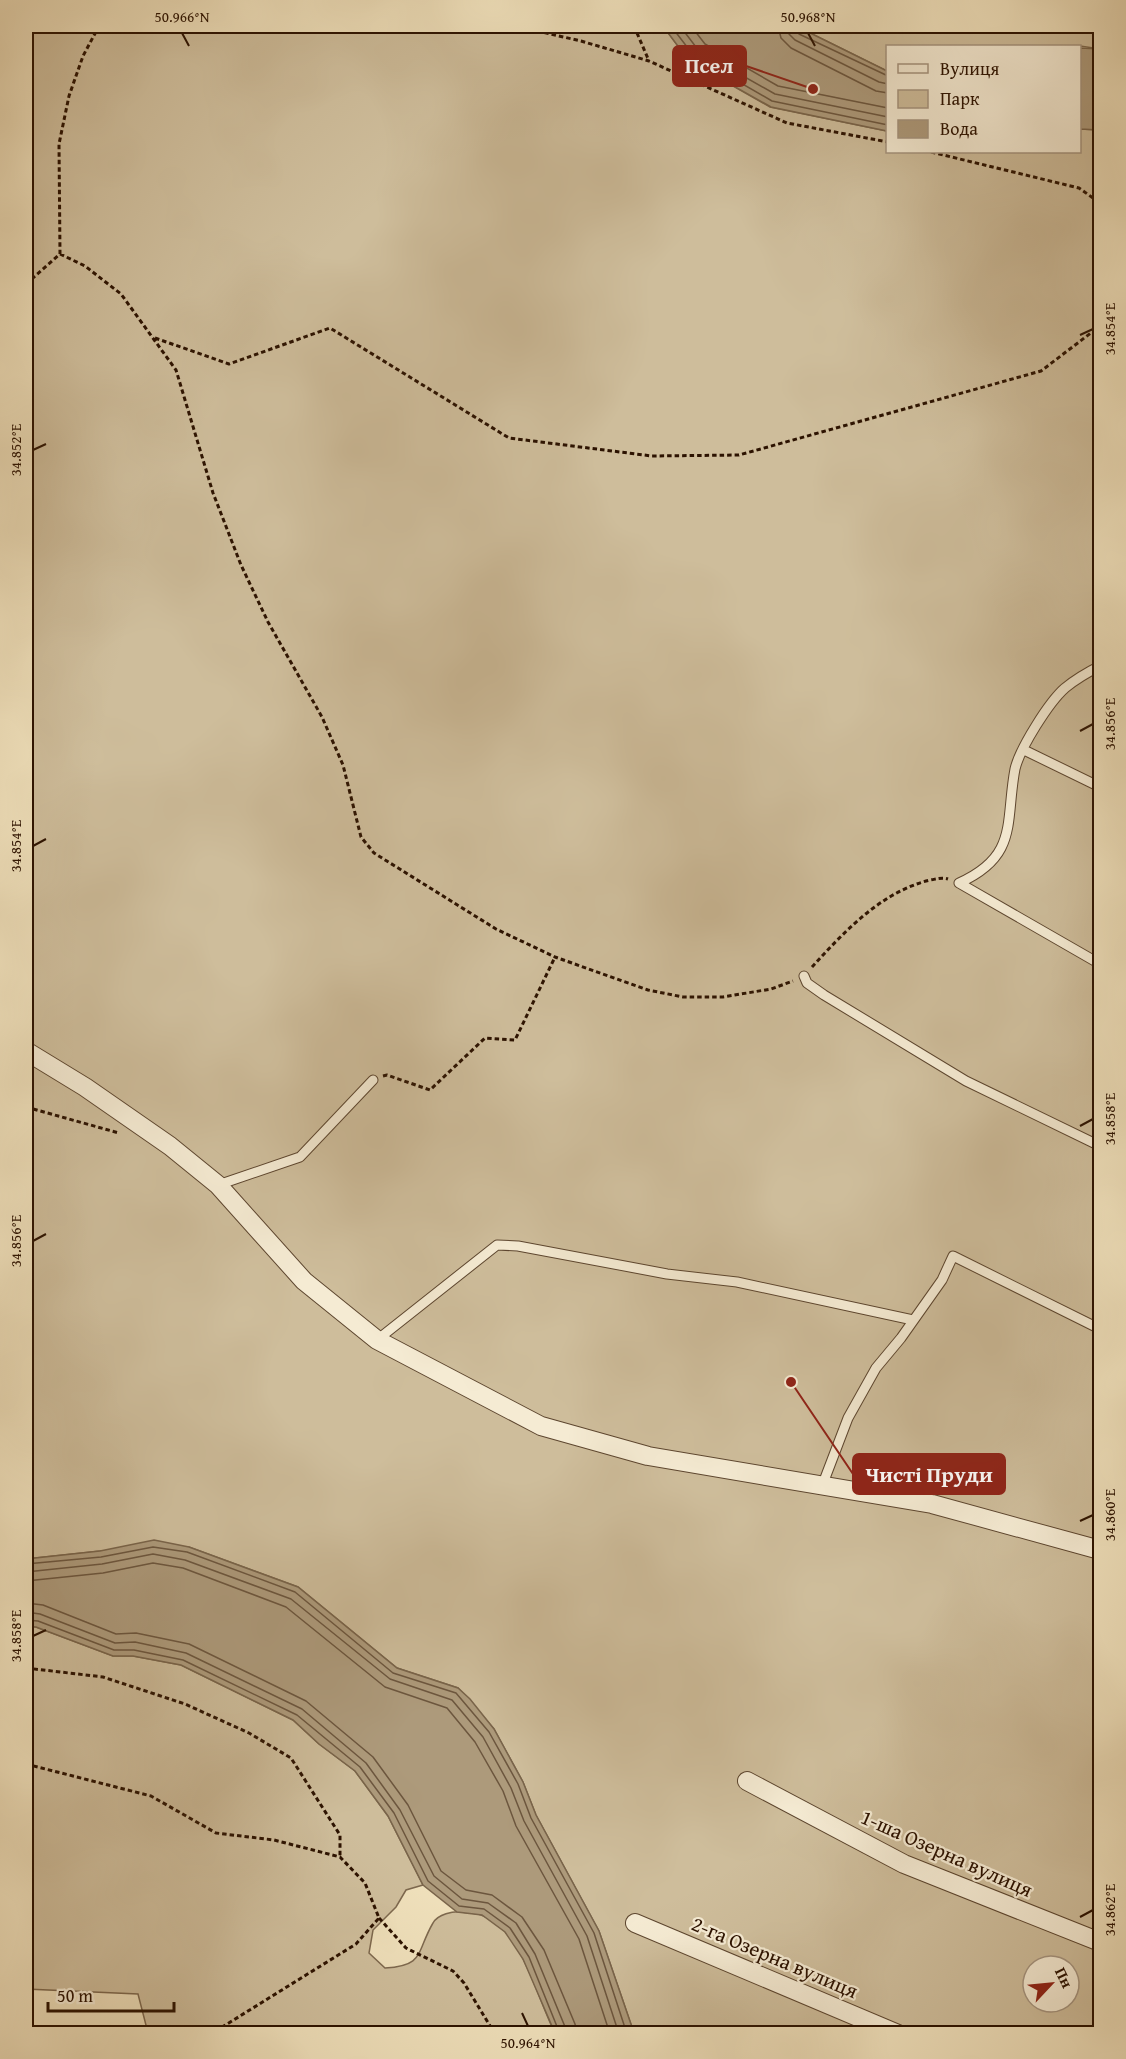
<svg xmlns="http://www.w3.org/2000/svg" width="1126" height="2059" viewBox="0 0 1126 2059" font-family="'Gentium Book Plus',serif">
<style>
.green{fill:#cebd9b;stroke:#7d684e;stroke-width:1.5;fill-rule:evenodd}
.water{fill:#ad9a7b;stroke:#79644a;stroke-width:1.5}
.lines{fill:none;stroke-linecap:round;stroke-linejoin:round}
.shore{stroke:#6c563e;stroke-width:1.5}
.service-casing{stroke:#5d462f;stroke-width:11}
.minor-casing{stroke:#5d462f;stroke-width:20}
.path{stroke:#2c1200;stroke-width:3;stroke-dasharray:4.5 3;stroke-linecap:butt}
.service{stroke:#f5ebd3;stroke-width:9}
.minor{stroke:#f5ebd3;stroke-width:18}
.ticks{fill:none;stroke:#2c1200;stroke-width:2}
.labels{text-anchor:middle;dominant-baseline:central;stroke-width:4.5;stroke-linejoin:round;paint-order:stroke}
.street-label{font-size:21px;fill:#2c1200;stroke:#f5ebd3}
.leader{fill:none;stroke:#8f2418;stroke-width:2}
.callout-dot{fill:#8f2418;stroke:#f5ebd3;stroke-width:2}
.callout{fill:#8f2418;stroke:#8f2418;stroke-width:2}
.callout-label{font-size:22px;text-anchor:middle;font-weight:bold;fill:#fff}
.neatline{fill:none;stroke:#2c1200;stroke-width:2}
.ticks-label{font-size:15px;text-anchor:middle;fill:#2c1200}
</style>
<rect width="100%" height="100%" fill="#efe0bb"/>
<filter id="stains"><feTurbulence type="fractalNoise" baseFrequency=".00333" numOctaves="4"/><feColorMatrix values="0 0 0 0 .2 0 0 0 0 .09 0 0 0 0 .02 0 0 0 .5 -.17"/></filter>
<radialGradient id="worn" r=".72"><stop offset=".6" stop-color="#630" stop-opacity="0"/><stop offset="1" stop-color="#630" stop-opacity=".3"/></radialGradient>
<path class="green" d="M26 26H663L689 61 770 107 887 131 888 152H1080V129L1100 130V2033H634L599 1931 536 1815 523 1782 494 1729 458 1688 397 1668 298 1587 189 1547 100 1551 26 1559ZM1033 1966H1069V2002H1033Z
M796 26H1100V49L1080 46H888L887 71Z
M26 1626 36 1627 113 1656H133L181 1665 293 1720 319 1744 355 1771 388 1816 423 1885 406 1890 396 1907 373 1930 369 1953 385 1968C425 1966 416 1952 433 1923 438 1914 453 1911 462 1912 468 1913 475 1913 481 1915 522 1928 537 1999 555 2033H148L138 1994 26 1989Z"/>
<path class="water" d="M663 26H796L887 71V131L771 107 689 61Z
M1080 48 1100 49V130L1080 129Z
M154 1540 189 1547 298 1587 397 1668 458 1688 470 1699 494 1729 523 1782 536 1815 599 1931 634 2033H555L523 1959 505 1932 482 1915 457 1912 423 1885 388 1816 355 1771 319 1744 293 1720 181 1665 133 1656H113L36 1627 26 1626V1559L100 1551Z"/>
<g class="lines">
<path class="shore" d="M671 26 694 56 772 101 888 125
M680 26 699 51 775 94 888 117
M691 26 705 44 778 86 888 108
M778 26 781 38 791 48 876 91 888 93
M787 26 789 34 795 40 879 82 888 84
M795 26 799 34 888 76
M26 1564 101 1557 153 1547 187 1552 295 1592 393 1673 456 1693 489 1732 518 1784 531 1818 594 1933 627 2034
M26 1572 102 1564 153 1554 185 1560 291 1599 390 1679 452 1700 483 1737 511 1788 524 1821 587 1936 619 2034
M26 1581 103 1573 153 1563 183 1568 286 1607 385 1687 447 1708 475 1742 503 1791 516 1826 579 1939 610 2034
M26 1603 43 1605 116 1634 136 1633 189 1644 306 1701 373 1757 408 1805 441 1871 466 1890 492 1895 522 1917 544 1950 575 2024 577 2034
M26 1612 40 1614 115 1643 135 1642 186 1653 302 1709 366 1763 400 1810 434 1876 462 1899 488 1903 516 1923 535 1954 568 2034
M26 1620 38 1621 114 1650H134L183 1660 297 1715 360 1767 394 1813 428 1881 459 1906 484 1909 510 1928 529 1957 560 2034"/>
<defs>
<path id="service" d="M1024 750 1100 787
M959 883C1019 856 1005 822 1015 769 1020 748 1049 702 1065 688 1076 679 1088 672 1100 666
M959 883 1100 964
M804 976 807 983 824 995 966 1081 1100 1146
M218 1185 300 1157 373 1080
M377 1340 497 1245 518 1246 667 1274 737 1282 913 1320
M822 1486 848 1418 876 1368 901 1338 942 1280 953 1256 1100 1329"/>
<path id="minor" d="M26 1051 85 1087 170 1146 218 1185 304 1281 377 1340 541 1426 648 1456 932 1504 1100 1550
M747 1781 904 1864 1100 1942
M635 1923 898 2034"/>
</defs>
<use href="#service" class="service-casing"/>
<use href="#minor" class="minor-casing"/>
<path class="path" d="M515 26 581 41 649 61 787 123 888 142
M634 26 649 61
M931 152 1079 188 1100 203
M60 254 85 266 121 294 176 370 213 493 241 565 268 622 322 717 343 765 361 837 374 853 496 929 555 957 648 990 683 997H723L771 989 793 981
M26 284 60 254 59 144 69 96 83 56 99 26
M155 338 229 364 330 328 509 438 652 456 739 455 1041 371 1100 326
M812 967C845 931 881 892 930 880 937 879 942 877 948 879
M383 1076 387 1075 430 1090 485 1038 515 1040 555 957
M26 1107 119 1133
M26 1668 103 1677 185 1704 249 1733 291 1758 340 1835V1857
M26 1764 151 1796 216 1833 274 1840 340 1857 365 1883 379 1918 356 1944 211 2034
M379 1918 406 1948 453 1971 464 1983 495 2034"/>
<use href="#service" class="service"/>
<use href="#minor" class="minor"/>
</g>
<path class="ticks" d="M182 33 189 46M808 33 815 46M1080 335 1093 329M33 450 46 444M1080 731 1093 724M33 846 46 839M1080 1126 1093 1119M33 1241 46 1234M1080 1521 1093 1515M33 1636 46 1630M1080 1917 1093 1910M522 2013 528 2026"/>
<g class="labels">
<g class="street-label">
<text transform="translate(947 1853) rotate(24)">1-ша Озерна вулиця</text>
<text transform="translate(775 1957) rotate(23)">2-га Озерна вулиця</text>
</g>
</g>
<path class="leader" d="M813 89L746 66M791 1382L853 1474"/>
<g class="callout-dot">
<circle cx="813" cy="89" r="6"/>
<circle cx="791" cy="1382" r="6"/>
</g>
<g class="callout">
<rect x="673" y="46" width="73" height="40" rx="6"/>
<rect x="853" y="1454" width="152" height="40" rx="6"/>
</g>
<g class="callout-label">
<text x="709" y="73">Псел</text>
<text x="929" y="1482">Чисті Пруди</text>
</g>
<rect width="1126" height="2059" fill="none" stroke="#efe0bb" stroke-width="66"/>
<rect x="886" y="45" width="195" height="108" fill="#f5ebd3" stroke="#a5947f" stroke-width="1.5"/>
<rect x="898" y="64" width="30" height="9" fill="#f5ebd3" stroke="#a5947f" stroke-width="1.5"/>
<text x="940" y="75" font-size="18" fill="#2c1200">Вулиця</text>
<rect x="898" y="90" width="30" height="18" fill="#cebd9b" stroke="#a5947f" stroke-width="1.5"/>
<text x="940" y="105" font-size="18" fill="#2c1200">Парк</text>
<rect x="898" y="120" width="30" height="18" fill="#ad9a7b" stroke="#a5947f" stroke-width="1.5"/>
<text x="940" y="135" font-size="18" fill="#2c1200">Вода</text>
<g transform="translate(1051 1984) rotate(64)"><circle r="28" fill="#f5ebd3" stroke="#a5947f" stroke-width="1.5"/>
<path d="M0-4.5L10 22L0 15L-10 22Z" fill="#8f2418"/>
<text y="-9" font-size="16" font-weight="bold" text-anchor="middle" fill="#2c1200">Пн</text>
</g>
<path d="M48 2002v9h126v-9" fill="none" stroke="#2c1200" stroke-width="3"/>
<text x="57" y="2002" font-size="18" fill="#2c1200" stroke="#f5ebd3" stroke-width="4.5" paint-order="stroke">50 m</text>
<rect x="33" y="33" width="1060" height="1993" class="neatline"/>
<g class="ticks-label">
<text x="182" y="22">50.966°N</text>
<text x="808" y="22">50.968°N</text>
<text transform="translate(1110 329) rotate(-90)" y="5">34.854°E</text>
<text transform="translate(16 450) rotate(-90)" y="5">34.852°E</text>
<text transform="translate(1110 724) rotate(-90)" y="5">34.856°E</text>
<text transform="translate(16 846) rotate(-90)" y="5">34.854°E</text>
<text transform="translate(1110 1119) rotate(-90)" y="5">34.858°E</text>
<text transform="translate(16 1241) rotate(-90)" y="5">34.856°E</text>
<text transform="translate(1110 1515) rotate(-90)" y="5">34.860°E</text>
<text transform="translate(16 1636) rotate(-90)" y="5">34.858°E</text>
<text transform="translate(1110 1910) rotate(-90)" y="5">34.862°E</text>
<text x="528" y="2048">50.964°N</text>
</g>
<rect width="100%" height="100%" filter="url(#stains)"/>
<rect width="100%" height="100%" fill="url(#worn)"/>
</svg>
